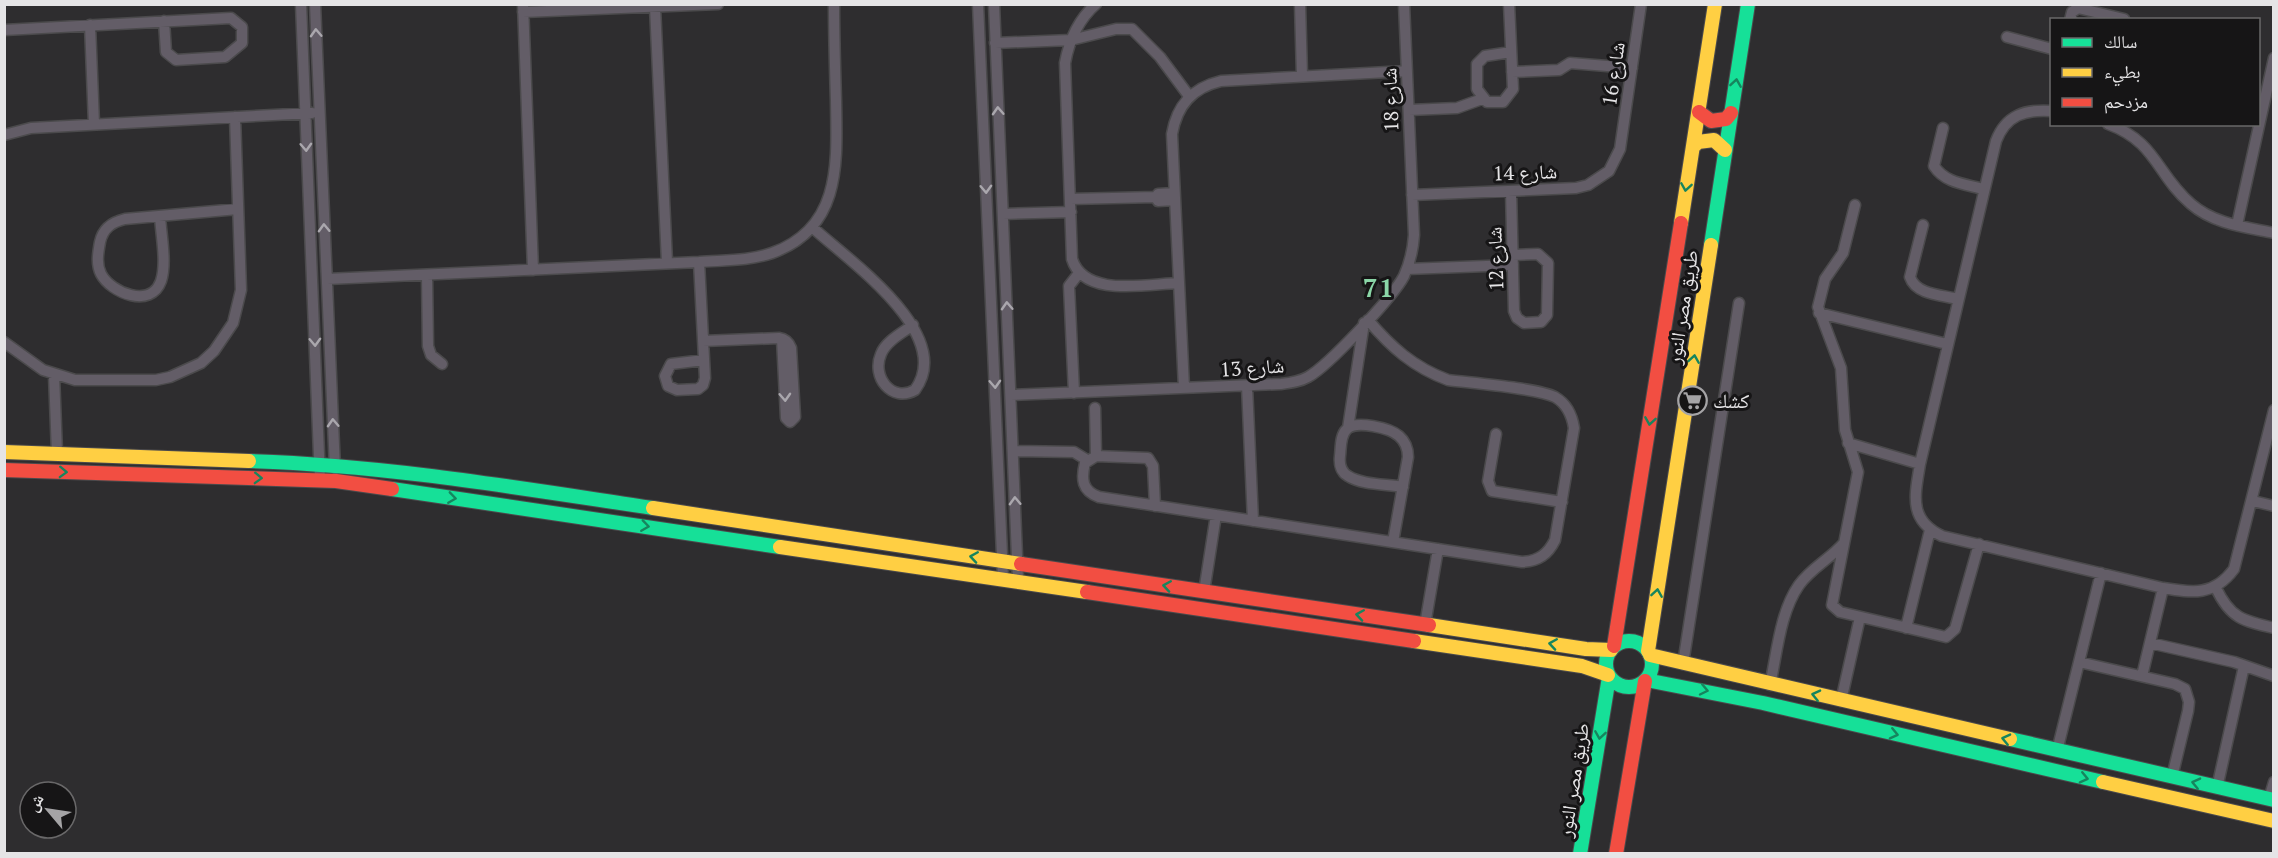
<svg xmlns="http://www.w3.org/2000/svg" width="2278" height="858" viewBox="0 0 2278 858" font-family="'PT Serif','Noto Naskh Arabic',serif">
<style>
.lines{fill:none;stroke-linecap:round;stroke-linejoin:round}
.street-casing{stroke:#4b4a4c;stroke-width:13}
.fast-casing{stroke:#4b4a4c;stroke-width:16}
.slow-casing{stroke:#4b4a4c;stroke-width:16}
.jam-casing{stroke:#4b4a4c;stroke-width:16}
.street{stroke:#635d67;stroke-width:10}
.fast{stroke:#16e098;stroke-width:14}
.slow{stroke:#ffcf43;stroke-width:14}
.jam{stroke:#f24e42;stroke-width:14}
.oneway{stroke:#aaa7ad}
.oneway2{stroke:#16855e}
.labels{text-anchor:middle;dominant-baseline:central;stroke-width:6;stroke-linejoin:round;paint-order:stroke}
.street-label{font-size:20px;fill:#e5e4e6;stroke:#161516}
.poi-label{font-size:20px;fill:#e5e4e6;stroke:#161516;text-anchor:start}
.district-label{font-size:26px;font-weight:bold;letter-spacing:1.5px;fill:#8ad6a7;stroke:#161516}
</style>
<rect width="100%" height="100%" fill="#2e2d2f"/>
<g class="lines">
<defs>
<path id="street" d="M301 4 320 480
M315 4 335 469
M523 4 533 270
M978 4 1003 578
M994 4 1018 580
M1096 4C1079 19 1069 41 1065 63L1072 259C1084 298 1146 284 1179 283
M1300 4 1302 76
M1509 4 1513 89 1503 102H1487L1477 89V64L1485 56 1511 52
M655 7 667 262
M523 12 718 4
M2070 20 2072 12 2078 8 2124 19
M90 25 94 124
M4 30 231 18 242 27V43L225 57 176 60 166 52 164 21
M2007 37 2052 49
M995 43 1071 40 1116 29H1132L1160 57 1189 96
M1512 72 1559 70 1570 63 1632 68
M1409 110 1457 108 1482 99
M2052 111C2025 109 2006 115 1996 141L1920 464C1915 495 1908 520 1942 536L2163 588C2193 593 2214 596 2234 569L2274 410
M2108 124C2157 142 2156 174 2191 204 2214 224 2245 227 2274 233
M1943 128 1934 166C1945 183 1965 184 1983 189
M4 135 31 128 312 113
M1511 191 1514 311 1517 318 1524 323 1541 322 1547 315 1548 263 1538 254 1513 255
M1174 193 1158 194 1156 197 1158 201 1175 200
M1412 195 1576 188 1588 185 1609 171 1620 149 1641 4
M1070 199 1156 197
M1855 205 1843 253 1825 279 1818 307 1841 368 1845 430 1858 472 1832 605 1840 612 1946 637 1955 629 1979 544
M1003 214 1071 212
M160 216C161 235 167 263 161 281 151 309 111 293 101 274 96 264 98 253 100 242 103 228 112 222 125 219L238 209
M1923 225 1910 277C1916 295 1942 295 1958 299
M2237 225 2274 58
M812 227C848 260 956 334 915 390 892 403 871 377 881 354 886 341 902 333 913 325
M699 262 705 378 703 385 698 389 677 390 668 386 665 376 671 364 704 360
M1407 269 1513 265
M427 276 428 346 431 355 442 364
M327 279 699 262C724 260 749 261 772 253 842 228 837 162 836 101 835 69 834 37 834 4
M1819 313 1947 344
M703 341 779 338C786 339 789 343 791 348L795 417 790 422 786 418 782 339
M4 342 43 370 75 380H156L170 377 201 363 214 351 233 323 241 290 235 117
M54 375 57 453
M1247 386 1253 521
M1184 388 1172 134C1177 105 1192 88 1221 81L1407 71
M1074 393 1069 286 1079 273
M1011 395 1281 384C1290 383 1299 382 1308 377 1328 366 1393 297 1404 276 1410 263 1413 249 1414 235L1404 4
M1095 408 1096 456
M1348 428 1364 323
M1496 434 1488 481 1492 491 1562 502
M1848 443 1920 464
M1014 451 1074 452 1087 460
M2253 501 2274 506
M1155 506 1153 466 1148 458 1096 456 1085 463C1081 479 1082 491 1099 497L1522 562C1539 561 1548 554 1555 540L1574 428C1572 415 1567 404 1555 397 1537 388 1471 383 1448 380 1413 367 1391 347 1368 320
M1393 542 1408 457C1408 449 1406 442 1399 436 1390 428 1356 420 1347 429 1340 435 1341 448 1340 456 1339 464 1341 472 1348 476 1362 485 1387 484 1403 487
M2216 588C2230 618 2243 621 2274 628
M1204 592 1216 515
M1425 625 1438 549
M1906 628 1930 530
M2150 643 2234 662 2274 676
M2079 662 2175 684 2185 689 2189 702 2188 711 2172 777
M1683 664 1739 303
M2142 676 2163 588
M1770 685C1777 653 1780 612 1799 585 1811 568 1830 559 1844 543
M1841 701 1860 617
M2057 751 2101 573
M2217 788 2244 666
M2269 799 2274 782"/>
<path id="fast" d="M1711 245 1748 4
M249 461C385 465 519 488 653 508
M392 489 780 547
M1606 664a23 23 0 1 1 46 0a23 23 0 1 1-46 0Z
M1646 680 1763 703 2103 782
M2010 739 2274 800
M1580 854 1609 677"/>
<path id="slow" d="M1693 147 1698 142 1714 140 1725 150
M1681 223 1715 4
M4 452 249 461
M653 508 1021 564
M780 547 1087 592
M1429 625 1586 649 1611 650
M1414 641 1582 666 1608 675
M1648 651 1711 245
M1650 655 2010 739
M2103 782 2274 821"/>
<path id="jam" d="M1699 112 1711 121 1726 119 1731 113
M4 470 336 481 392 489
M1021 564 1429 625
M1087 592 1414 641
M1614 646 1681 223
M1616 854 1645 681"/>
</defs>
<use href="#street" class="street-casing"/>
<use href="#fast" class="fast-casing"/>
<use href="#slow" class="slow-casing"/>
<use href="#jam" class="jam-casing"/>
<use href="#street" class="street"/>
<use href="#fast" class="fast"/>
<use href="#slow" class="slow"/>
<use href="#jam" class="jam"/>
</g>
<defs><path id="oneway-chevron" d="M-2-3.5L2.5 0L-2 3.5" fill="none" stroke-width="1.6" stroke-linecap="round" stroke-linejoin="round" transform="scale(1.5)"/></defs>
<g class="oneway">
<use href="#oneway-chevron" transform="translate(316 33) rotate(-93)"/>
<use href="#oneway-chevron" transform="translate(998 111) rotate(-93)"/>
<use href="#oneway-chevron" transform="translate(306 147) rotate(87)"/>
<use href="#oneway-chevron" transform="translate(986 189) rotate(88)"/>
<use href="#oneway-chevron" transform="translate(324 228) rotate(-92)"/>
<use href="#oneway-chevron" transform="translate(1007 306) rotate(-93)"/>
<use href="#oneway-chevron" transform="translate(315 342) rotate(88)"/>
<use href="#oneway-chevron" transform="translate(995 384) rotate(87)"/>
<use href="#oneway-chevron" transform="translate(785 397) rotate(87)"/>
<use href="#oneway-chevron" transform="translate(333 423) rotate(-93)"/>
<use href="#oneway-chevron" transform="translate(1015 501) rotate(-92)"/>
</g>
<g class="oneway2">
<use href="#oneway-chevron" transform="translate(1736 83) rotate(-81)"/>
<use href="#oneway-chevron" transform="translate(1686 187) rotate(99)"/>
<use href="#oneway-chevron" transform="translate(1694 359) rotate(-81)"/>
<use href="#oneway-chevron" transform="translate(1650 421) rotate(99)"/>
<use href="#oneway-chevron" transform="translate(63 472) rotate(2)"/>
<use href="#oneway-chevron" transform="translate(258 478) rotate(2)"/>
<use href="#oneway-chevron" transform="translate(452 498) rotate(8)"/>
<use href="#oneway-chevron" transform="translate(645 526) rotate(8)"/>
<use href="#oneway-chevron" transform="translate(974 557) rotate(-171)"/>
<use href="#oneway-chevron" transform="translate(1167 586) rotate(-171)"/>
<use href="#oneway-chevron" transform="translate(1657 593) rotate(-81)"/>
<use href="#oneway-chevron" transform="translate(1360 615) rotate(-171)"/>
<use href="#oneway-chevron" transform="translate(1553 644) rotate(-171)"/>
<use href="#oneway-chevron" transform="translate(1704 690) rotate(12)"/>
<use href="#oneway-chevron" transform="translate(1816 695) rotate(-167)"/>
<use href="#oneway-chevron" transform="translate(1894 734) rotate(13)"/>
<use href="#oneway-chevron" transform="translate(1600 735) rotate(99)"/>
<use href="#oneway-chevron" transform="translate(2006 739) rotate(-167)"/>
<use href="#oneway-chevron" transform="translate(2084 778) rotate(13)"/>
<use href="#oneway-chevron" transform="translate(2196 783) rotate(-167)"/>
</g>
<defs>
<symbol id="supermarket-ring" viewBox="-11 -11 22 22"><circle r="9.5" fill="#161516" stroke="#a5a4a6" stroke-width="1.5"/><path d="M-6-5.5h2.5l.6 2H6L4.5 2H-2.5L-4.4-4H-6ZM-1.5 3.2a1.3 1.3 0 1 0 .1 0ZM3 3.2a1.3 1.3 0 1 0 .1 0Z" fill="#a5a4a6"/></symbol>
</defs>
<g fill-rule="evenodd">
<use href="#supermarket-ring" x="1676" y="384" width="33" height="33"/>
</g>
<g class="labels">
<g class="street-label">
<text transform="translate(1613 74) rotate(-82)">شارع 16</text>
<text transform="translate(1390 100) rotate(-92)">شارع 18</text>
<text transform="translate(1525 172) rotate(-2)">شارع 14</text>
<text transform="translate(1495 259) rotate(-92)">شارع 12</text>
<text transform="translate(1682 307) rotate(-81)">طريق مصر النور</text>
<text transform="translate(1252 367) rotate(-4)">شارع 13</text>
<text transform="translate(1573 780) rotate(-81)">طريق مصر النور</text>
</g>
<g class="poi-label">
<text x="1713" y="400">كشك</text>
</g>
<g class="district-label">
<text x="1379" y="287">71</text>
</g>
</g>
<rect width="2278" height="858" fill="none" stroke="#e5e4e6" stroke-width="12"/>
<rect x="2050" y="18" width="210" height="108" fill="#161516" stroke="#696869" stroke-width="1.5"/>
<rect x="2062" y="38" width="30" height="9" fill="#16e098" stroke="#696869" stroke-width="1.5"/>
<text x="2104" y="48" font-size="18" fill="#e5e4e6">سالك</text>
<rect x="2062" y="68" width="30" height="9" fill="#ffcf43" stroke="#696869" stroke-width="1.5"/>
<text x="2104" y="78" font-size="18" fill="#e5e4e6">بطيء</text>
<rect x="2062" y="98" width="30" height="9" fill="#f24e42" stroke="#696869" stroke-width="1.5"/>
<text x="2104" y="108" font-size="18" fill="#e5e4e6">مزدحم</text>
<g transform="translate(48 810) rotate(299)"><circle r="28" fill="#161516" stroke="#696869" stroke-width="1.5"/>
<path d="M0-4.5L10 22L0 15L-10 22Z" fill="#a5a4a6"/>
<text y="-9" font-size="16" font-weight="bold" text-anchor="middle" fill="#e5e4e6">ش</text>
</g>
</svg>
